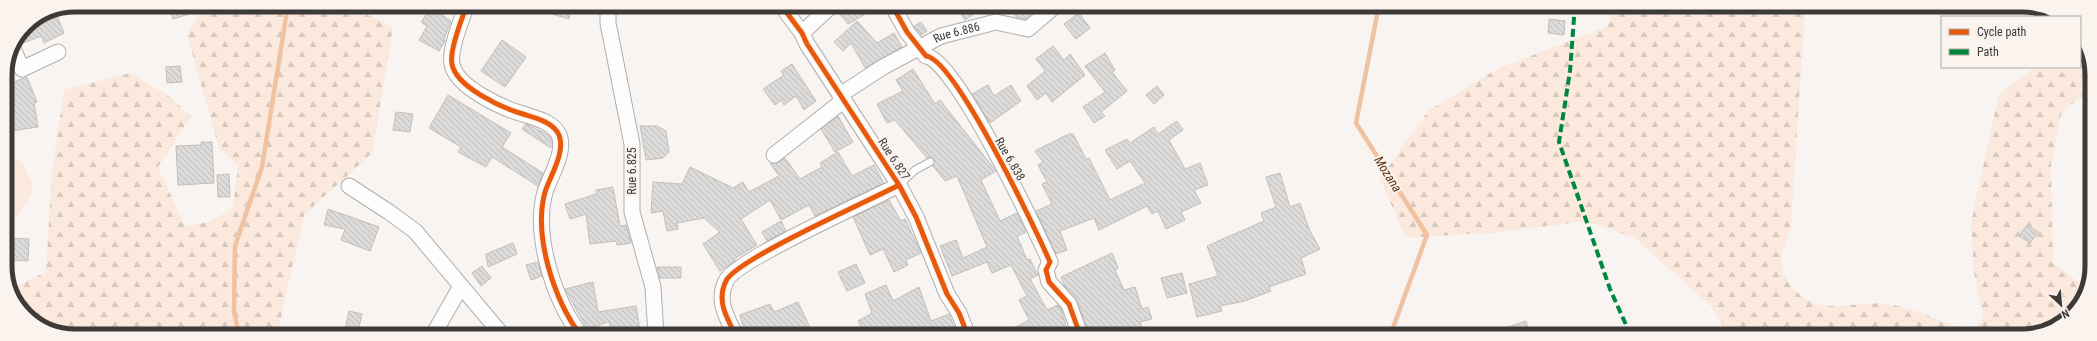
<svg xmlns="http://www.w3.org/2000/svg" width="2097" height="341" viewBox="0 0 2097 341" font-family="'Roboto Condensed',sans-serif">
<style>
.grass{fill:#fbe9dd}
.forest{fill:url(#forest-firs)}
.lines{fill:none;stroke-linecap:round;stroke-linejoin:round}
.stream{stroke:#f0c2a0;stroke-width:4.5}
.building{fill:url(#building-back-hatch);stroke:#c2bfbd}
.lane-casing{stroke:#b1afad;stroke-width:9}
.street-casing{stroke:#b1afad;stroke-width:17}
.lane{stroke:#fefdfd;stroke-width:7}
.street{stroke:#fefdfd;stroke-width:15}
.quiet{stroke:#00873e;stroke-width:4;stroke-dasharray:8 4;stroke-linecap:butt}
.cycleway-casing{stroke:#faf3ee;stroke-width:8}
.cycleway{stroke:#e8590c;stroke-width:5}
.labels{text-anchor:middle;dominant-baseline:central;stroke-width:4;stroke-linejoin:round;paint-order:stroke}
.street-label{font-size:12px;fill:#3d3a38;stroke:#faf3ee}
.water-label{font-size:13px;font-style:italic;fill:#5d3311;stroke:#faf3ee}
.rim{fill:none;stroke:#3d3a38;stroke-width:5}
</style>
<defs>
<pattern id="forest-firs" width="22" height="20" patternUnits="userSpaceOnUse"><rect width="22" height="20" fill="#fbe9dd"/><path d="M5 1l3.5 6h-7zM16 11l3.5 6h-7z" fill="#d8c9be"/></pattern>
<pattern id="building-back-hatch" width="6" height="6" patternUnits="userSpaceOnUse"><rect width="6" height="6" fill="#dddbd9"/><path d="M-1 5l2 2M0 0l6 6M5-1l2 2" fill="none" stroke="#bfbdbb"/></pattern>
</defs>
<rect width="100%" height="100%" fill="#f7f4f1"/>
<path class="grass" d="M6 150 23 164 33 185 32 192 18 215 7 220Z"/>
<path class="forest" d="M204 5H347L393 27 372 153 304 215 277 335H66L29 318 10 289 46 272 52 171 64 90 130 73 169 96 191 117 158 167 185 227 211 221 233 208 238 166 219 148 187 34Z
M1616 6H1805L1791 226C1788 237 1781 251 1781 261 1782 284 1806 305 1828 306 1848 307 1868 301 1888 304 1914 308 1939 321 1963 329H1970L1980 323 1983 316 1974 272 1971 223 1999 94 2035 67H2080V42L2091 61V90L2062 111 2051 164 2053 263 2085 287 2068 319 2022 336H1729L1712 307 1635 238 1587 221 1499 232 1406 238 1380 179 1428 111 1499 68 1607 27Z"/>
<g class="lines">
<path class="stream" d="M1379 5 1356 123 1427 235 1390 336
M239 335 234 312 235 246 262 167 288 5"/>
</g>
<path class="building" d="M169 5H208L209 8 173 19Z
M433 5H446L442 15 451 21 444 39 445 41 439 51 419 40 427 26 421 22Z
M536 5H572L569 19 535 9Z
M842 5H881L848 24 838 12Z
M955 5H987L965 20Z
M1008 5H1023L1030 15 1026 19 1016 17Z
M1079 13 1090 28 1076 39 1064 24Z
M57 16 64 33 44 43 41 36 21 44 17 39 26 25 31 22 33 27Z
M1549 19 1565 21 1564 35 1548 33Z
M857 21 877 43 894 33 902 47 865 68 851 43 843 51 834 42Z
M921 22 927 31 921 35 914 26Z
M502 40 526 57 505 87 481 71Z
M1053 46 1064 60 1070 54 1085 75 1052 102 1046 93 1037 100 1027 86 1045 71 1036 59Z
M1105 53 1115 70 1112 72 1127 91 1101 112 1105 116 1094 123 1083 107 1105 92 1085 66Z
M792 64 816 101 804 110 796 96 784 105 781 100 775 105 763 89 784 75 781 71Z
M180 66 182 82 167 83 166 67Z
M913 69 935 104 940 100 996 171 981 180 1000 221 1017 213 1026 232 1017 236 1027 260 1030 259 1038 275 1030 279 1047 310 1058 305 1061 309 1069 336H998L1029 320 1019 300 1027 296 1011 265 992 273 987 262 952 276 940 246 956 240 963 258 987 247 957 176 945 181 933 166 934 159 931 157 927 158 895 120 887 123 877 104 903 91 896 80Z
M27 77 37 102 34 103 38 127 11 131 6 119 5 103 15 100 8 84Z
M988 85 994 96 1011 85 1021 101 990 123 972 94Z
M1157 86 1164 95 1154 104 1146 95Z
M448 95 511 133 502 147 543 173 538 186 492 157 486 167 458 152 461 147 429 128Z
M396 112 413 114 410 132 393 130Z
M838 116 853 142 835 152 821 129Z
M1177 121 1183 130 1169 140 1185 169 1200 163 1208 185 1194 190 1201 203 1181 212 1185 220 1166 229 1158 211 1152 214 1147 206 1099 230 1094 218 1060 231 1067 250 1056 254 1036 211 1052 204 1042 184 1047 182 1038 165 1043 162 1035 151 1069 134H1073L1086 159 1089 158 1110 200 1145 183 1130 161 1117 169 1105 150 1127 139 1130 143 1154 127 1158 134Z
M526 124 547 134 551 138V148L522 129Z
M640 126H657L666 131 669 152 663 158 646 160Z
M201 142H212L214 183 178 185 176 146 201 145Z
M838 152 852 176 874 165 884 183 815 216 809 205 781 220 770 200 741 219 757 245 734 259 735 261 720 271 703 244 720 232 704 218 677 223 678 229 667 231 663 211 651 213 653 182 682 184 690 167 733 188 743 182 749 192 779 176 770 163 776 164 785 158 800 179 822 167 820 163Z
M1280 173 1290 207 1300 203 1309 229 1320 249 1301 258 1306 274 1269 287 1271 291 1245 301 1220 306 1222 311 1197 317 1189 284 1218 276 1207 246 1264 221 1261 213 1276 207 1266 177Z
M229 174 230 197H218L217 175Z
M613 187 620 226 626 225 631 243 617 245 616 241 590 244 586 214 570 219 565 204 596 194V190Z
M889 200 901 221 905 219 921 253 906 260 908 265 894 272 883 249 870 255 853 217Z
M328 209 379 227 370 251 341 240 345 229 324 225Z
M781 221 786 231 767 241 762 232Z
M2027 225 2038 232 2030 243 2019 236Z
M8 238 29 239 28 261 7 260Z
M513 243 517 254 488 267 486 254Z
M1112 253 1118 268 1115 270 1124 290 1135 287 1142 309 1148 307 1152 319 1140 322 1145 336H1087L1086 326 1077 301 1065 287 1061 277Z
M538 262 542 276 531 280 526 265Z
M856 264 865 283 847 291 838 272Z
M482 266 491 278 481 286 472 273Z
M657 267H681V278H660Z
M1182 273 1187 293 1167 298 1161 278Z
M593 282 598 312 636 306 641 336H612L609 322 587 329 565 289Z
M886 285 893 301 919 287 931 321 949 314 958 336H866L858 321 872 313 865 294Z
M798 302 814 336H745L740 315 770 304 774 312Z
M349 311 362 314 357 335H344Z
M1526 321 1530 336H1489V333Z"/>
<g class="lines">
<defs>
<path id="lane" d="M899 185 915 170 930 162"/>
<g id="street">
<path d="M467 5C462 18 449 50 452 64 456 87 502 108 523 114 536 118 553 122 559 135 566 152 550 176 545 192 533 236 554 300 581 336"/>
<path d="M608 5V23L632 144V212L653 287 656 336"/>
<path d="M781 5 802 33 807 44 899 185 916 217 947 294 959 313 968 336"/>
<path d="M892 5 907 32 926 56C955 59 1036 230 1050 262L1046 270 1049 282 1069 304 1078 329V336"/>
<path d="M802 33 832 5"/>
<path d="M12 46 22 69 58 52"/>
<path id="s1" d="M840 95 883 67 941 36 996 22 1028 29 1056 5"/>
<path d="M774 155 844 100"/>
<path d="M349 186 389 212 415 231 503 336"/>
<path d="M433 335 461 286"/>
<path d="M736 336C727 318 716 301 726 281 735 260 871 200 899 185"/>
</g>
</defs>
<use href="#lane" class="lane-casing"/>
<use href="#street" class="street-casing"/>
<use href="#lane" class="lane"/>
<use href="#street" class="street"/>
<path class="quiet" d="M1575 5 1570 71 1559 142 1610 289 1631 336"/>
<defs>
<path id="cycleway" d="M467 5C462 18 449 50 452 64 456 87 502 108 523 114 536 118 553 122 559 135 566 152 550 176 545 192 533 236 554 300 581 336
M781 5 802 33 807 44 899 185 916 217 947 294 959 313 968 336
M892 5 907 32 926 56C955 59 1036 230 1050 262L1046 270 1049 282 1069 304 1078 329V336
M736 336C727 318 716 301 726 281 735 260 871 200 899 185"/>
</defs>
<use href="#cycleway" class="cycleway-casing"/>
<use href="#cycleway" class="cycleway"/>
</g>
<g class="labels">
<g class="street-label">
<text stroke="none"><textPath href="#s1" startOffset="133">Rue 6.886</textPath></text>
<text transform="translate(894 159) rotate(57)">Rue 6.827</text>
<text transform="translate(1010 159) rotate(60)">Rue 6.838</text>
<text transform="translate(632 171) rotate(-90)">Rue 6.825</text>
</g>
<g class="water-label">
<text transform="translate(1388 174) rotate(58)">Mozana</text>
</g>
</g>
<path d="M0 0H2097V341H0ZM75 12H2022A63 63 0 0 1 2085 75V266A63 63 0 0 1 2022 329H75A63 63 0 0 1 12 266V75A63 63 0 0 1 75 12Z" fill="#faf3ee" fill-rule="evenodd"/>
<path class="rim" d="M75 12H2022A63 63 0 0 1 2085 75V266A63 63 0 0 1 2022 329H75A63 63 0 0 1 12 266V75A63 63 0 0 1 75 12Z"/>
<rect x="1941" y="16" width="140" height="52" fill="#faf3ee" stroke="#aea9a5"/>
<rect x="1949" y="29" width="20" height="6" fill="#e8590c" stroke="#aea9a5"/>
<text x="1977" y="36" font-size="12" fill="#3d3a38">Cycle path</text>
<rect x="1949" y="49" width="20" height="6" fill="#00873e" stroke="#aea9a5"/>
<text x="1977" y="56" font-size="12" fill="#3d3a38">Path</text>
<g transform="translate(2061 305) rotate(154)" stroke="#faf3ee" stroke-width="3" paint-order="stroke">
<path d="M0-3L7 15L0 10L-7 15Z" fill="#3d3a38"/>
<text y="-6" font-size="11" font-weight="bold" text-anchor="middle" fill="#3d3a38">N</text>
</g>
</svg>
